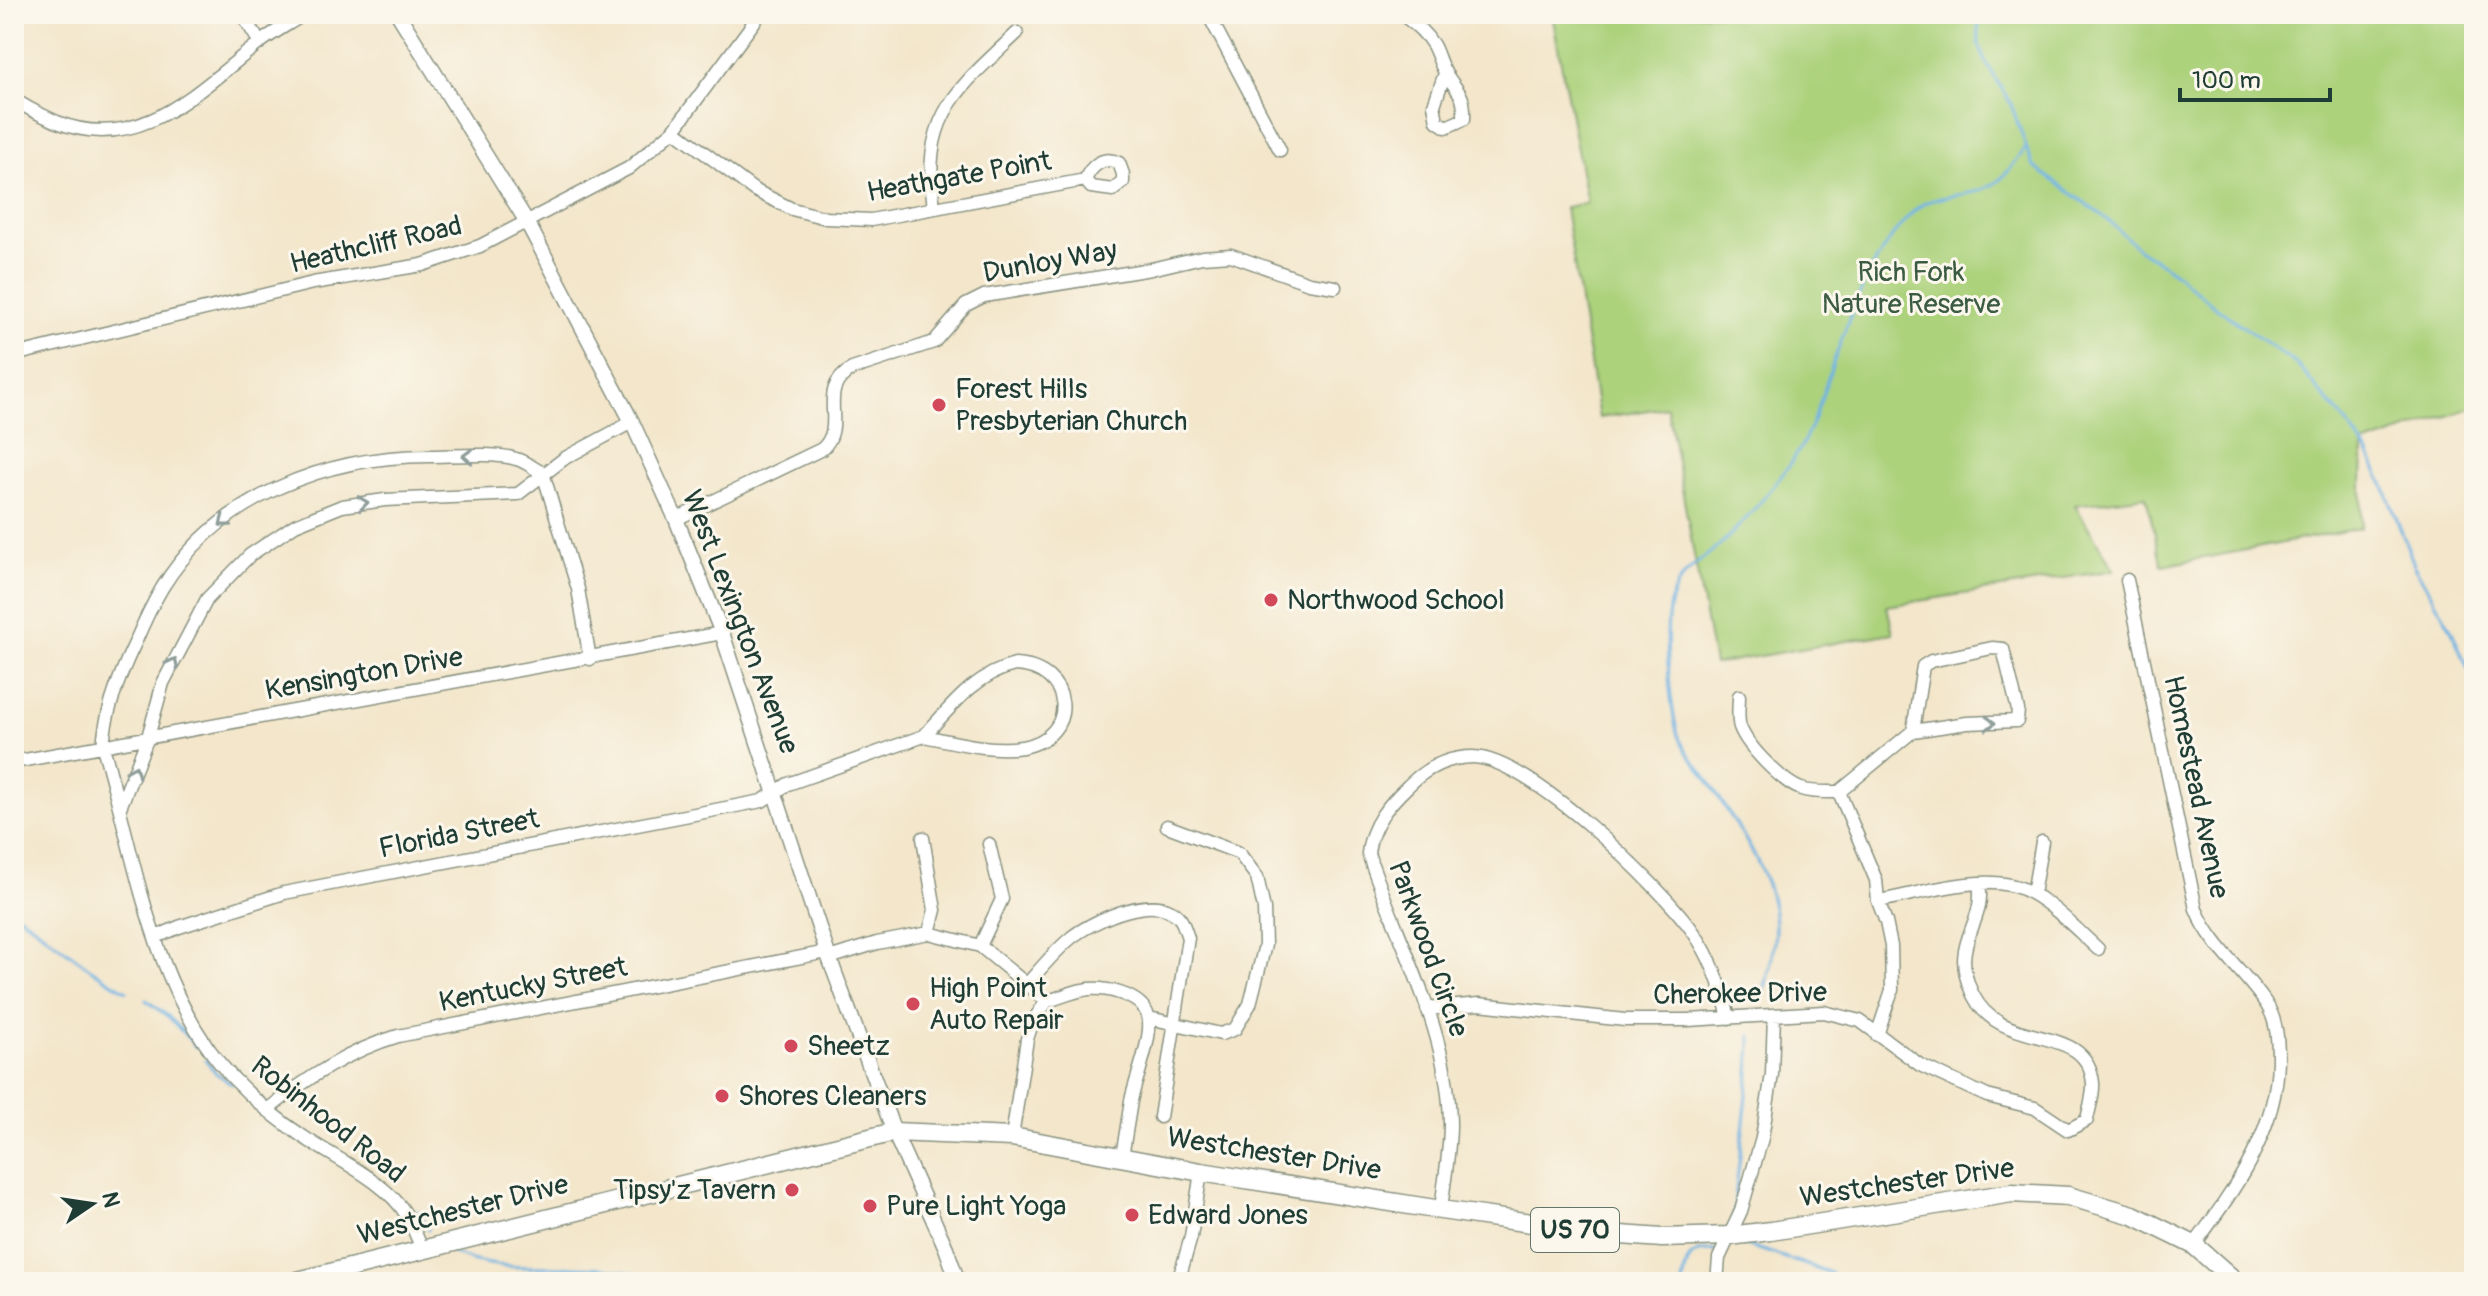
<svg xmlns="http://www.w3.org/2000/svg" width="2488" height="1296" viewBox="0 0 2488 1296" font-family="Pangolin,sans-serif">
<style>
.green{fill:#acd27c;stroke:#668858;stroke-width:2}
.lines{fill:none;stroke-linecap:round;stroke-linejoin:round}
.stream{stroke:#6db2e3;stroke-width:3}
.minor-casing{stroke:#899280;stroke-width:15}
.tertiary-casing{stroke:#899280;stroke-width:17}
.primary-casing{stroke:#899280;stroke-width:21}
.minor{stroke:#fff;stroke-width:12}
.tertiary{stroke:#fff;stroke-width:14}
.primary{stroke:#fff;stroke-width:18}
.oneway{stroke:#8f9e9a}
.poi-dot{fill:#d1495b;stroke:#fbf7ec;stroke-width:3}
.labels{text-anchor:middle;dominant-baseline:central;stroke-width:6;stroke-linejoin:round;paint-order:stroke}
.shield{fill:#fbf7ec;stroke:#61756b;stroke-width:2}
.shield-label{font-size:26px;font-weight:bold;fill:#1f3d34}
.street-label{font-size:28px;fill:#1f3d34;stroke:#fbf7ec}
.park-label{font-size:28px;fill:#3b5b42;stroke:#fbf7ec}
.poi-label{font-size:28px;fill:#1f3d34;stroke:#fbf7ec;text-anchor:start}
</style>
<rect width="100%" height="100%" fill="#fbf7ec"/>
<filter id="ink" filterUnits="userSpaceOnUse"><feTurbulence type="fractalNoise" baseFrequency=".0125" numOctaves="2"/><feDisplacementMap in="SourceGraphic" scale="16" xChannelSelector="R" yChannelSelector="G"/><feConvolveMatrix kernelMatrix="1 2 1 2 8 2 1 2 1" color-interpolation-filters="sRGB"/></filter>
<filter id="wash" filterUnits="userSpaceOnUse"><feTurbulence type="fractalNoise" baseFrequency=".006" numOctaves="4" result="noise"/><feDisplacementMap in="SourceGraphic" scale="32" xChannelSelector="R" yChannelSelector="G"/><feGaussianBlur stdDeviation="1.8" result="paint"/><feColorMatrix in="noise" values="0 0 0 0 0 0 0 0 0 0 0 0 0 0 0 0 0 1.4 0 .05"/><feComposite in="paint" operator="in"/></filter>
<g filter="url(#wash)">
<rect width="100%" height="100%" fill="#f3e6cb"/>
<path class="green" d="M1552 14H2474V407L2363 445 2361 528 2162 566 2146 496 2075 505 2114 570 1887 606 1893 633 1714 664 1667 407 1599 418 1565 208 1587 203Z"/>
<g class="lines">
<path class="stream" d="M1978 14 1979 44 1984 59 2011 104 2033 166 2102 215 2139 249 2167 267 2217 308 2296 364 2345 421 2369 454 2384 486 2415 567 2450 627 2474 682
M14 912C52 939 86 969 127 991
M1762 998C1768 975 1775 950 1775 926 1774 872 1735 825 1708 780 1699 766 1683 751 1678 735 1670 706 1662 625 1672 597 1681 570 1705 559 1724 541 1749 517 1771 491 1791 463 1811 434 1820 402 1831 369 1848 320 1868 263 1902 224 1909 216 1920 203 1930 201 1951 194 1973 196 1994 184 2007 176 2016 160 2026 148
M146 1000 169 1017 196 1047
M206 1060 216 1073 232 1084
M418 1211 428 1230
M1734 1215C1738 1155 1750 1096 1751 1036
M1738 1242 1828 1272 1844 1282
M449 1251C507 1281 577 1256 637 1275
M1683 1282C1687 1257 1690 1249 1716 1251"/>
</g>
</g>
<g filter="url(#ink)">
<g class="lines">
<defs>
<path id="minor" d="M242 14 260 43
M1208 14 1280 150
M1401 14C1413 22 1425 32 1433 45 1438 54 1440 65 1446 74 1458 93 1465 93 1464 119L1446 127 1437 121 1434 105 1445 73
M14 99C27 109 42 115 57 122 140 155 198 90 258 44 272 33 289 24 304 14
M674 130 754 190 792 209 826 218 871 220 1085 180C1091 166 1103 155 1119 163L1123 174V182L1113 190 1091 187 1085 180
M934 207C921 115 956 91 1017 33
M14 355 313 283 422 265 480 246 629 168 674 130 760 14
M543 473 578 589 590 659
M676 519 822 449C849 424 814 391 852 369L934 342 966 305 984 296 1151 269 1202 257 1231 255 1309 283 1335 287
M2127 580 2196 909C2211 946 2243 970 2265 1002 2277 1019 2278 1039 2278 1060 2277 1132 2235 1189 2194 1245
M1015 665C1073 667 1081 737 1022 747 990 752 955 742 924 736 951 707 975 674 1015 665Z
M1739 696C1739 706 1737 718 1740 727 1747 746 1782 782 1801 789 1812 793 1827 792 1839 792L1913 731 1967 723 2017 721 2018 710 2003 649 1992 648 1931 661 1923 666 1913 731
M14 762 722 633
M1839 792 1876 880 1878 901 1886 922 1891 946 1892 990 1877 1035
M121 805 148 737 163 683 207 599 250 555 295 525 342 506 385 500 518 494 565 458 632 422
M923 838 935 910 929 933
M989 844 1002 899 980 946 1047 1001C1059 998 1071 992 1083 990 1103 986 1141 994 1148 1016 1154 1035 1135 1080 1131 1101 1128 1120 1125 1138 1122 1157
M2033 894 2042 842
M1878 901C1922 894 1991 869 2031 893 2056 907 2077 930 2098 949
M156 937 179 927 284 893 762 801 788 784 924 736
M829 958 877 943 929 933 980 946
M1028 983C1042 967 1055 951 1072 937 1094 920 1160 889 1181 920 1184 925 1186 933 1188 938L1160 1117
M1427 1009 1479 1004 1625 1020H1688L1824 1012 1860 1021 1920 1065 1987 1096 2035 1108 2068 1130 2087 1120C2089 1108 2094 1095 2093 1083 2087 1020 2002 1054 1973 995 1947 941 1987 926 1979 883
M1149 1018 1221 1034 1235 1029 1250 1004 1265 945 1264 909 1257 877 1239 853 1167 826
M267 1110C307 1078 348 1051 398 1036L827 952
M1012 1137 1027 1039 1033 1021 1047 1001
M14 1198 16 1221
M1441 1210C1444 1182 1450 1152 1450 1124 1449 1029 1397 941 1368 853 1371 825 1388 805 1408 786 1425 769 1447 757 1473 757 1529 758 1662 887 1694 933 1712 959 1722 987 1729 1018
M422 1249C417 1238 413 1226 407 1216 387 1181 334 1158 302 1136 277 1119 253 1099 232 1077 152 993 135 855 103 747 105 712 120 674 135 643 143 624 152 605 162 588 218 496 328 456 430 456 452 456 496 452 516 459 525 461 534 469 543 473
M1178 1282 1191 1237 1201 1172
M1717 1282 1719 1258 1741 1211 1762 1138 1772 1074 1774 1015"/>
<path id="tertiary" d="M398 14 527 222 632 422 676 519 722 633 827 952 894 1132 946 1248 958 1282"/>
<path id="primary" d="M294 1282 894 1132 1012 1137 1201 1172 1441 1210 1607 1234 1662 1238 1729 1236 1771 1231 2012 1193 2068 1196 2133 1215 2194 1245 2236 1282"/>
</defs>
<use href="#minor" class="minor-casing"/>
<use href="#tertiary" class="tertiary-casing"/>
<use href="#primary" class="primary-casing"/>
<use href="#minor" class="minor"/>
<use href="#tertiary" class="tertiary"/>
<use href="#primary" class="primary"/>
</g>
<defs><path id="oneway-chevron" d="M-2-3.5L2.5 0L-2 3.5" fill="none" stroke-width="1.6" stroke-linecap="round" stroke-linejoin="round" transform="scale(2)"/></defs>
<g class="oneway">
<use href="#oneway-chevron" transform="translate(468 456) rotate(-178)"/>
<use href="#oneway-chevron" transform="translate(363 503) rotate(-8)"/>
<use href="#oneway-chevron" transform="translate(224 522) rotate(142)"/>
<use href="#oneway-chevron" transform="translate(173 663) rotate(-63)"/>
<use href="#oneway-chevron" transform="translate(1990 723) rotate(-1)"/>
<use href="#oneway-chevron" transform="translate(134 771) rotate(-67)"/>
</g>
</g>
<g class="poi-dot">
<circle cx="939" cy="405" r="8"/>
<circle cx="1271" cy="600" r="8"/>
<circle cx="913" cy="1004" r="8"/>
<circle cx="791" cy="1046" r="8"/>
<circle cx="722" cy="1096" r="8"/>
<circle cx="792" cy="1190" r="8"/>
<circle cx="870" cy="1206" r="8"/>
<circle cx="1132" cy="1215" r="8"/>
</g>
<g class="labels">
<rect class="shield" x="1531" y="1208" width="88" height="44" rx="6"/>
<g class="shield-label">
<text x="1575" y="1230">US 70</text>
</g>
<g class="street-label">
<text transform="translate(959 177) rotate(-10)">Heathgate Point</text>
<text transform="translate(376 245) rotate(-13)">Heathcliff Road</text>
<text transform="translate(1050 262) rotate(-10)">Dunloy Way</text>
<text transform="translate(740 622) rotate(69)">West Lexington Avenue</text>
<text transform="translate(364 674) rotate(-10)">Kensington Drive</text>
<text transform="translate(2196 787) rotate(78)">Homestead Avenue</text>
<text transform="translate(459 834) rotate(-11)">Florida Street</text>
<text transform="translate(1428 949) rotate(70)">Parkwood Circle</text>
<text transform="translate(533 985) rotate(-11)">Kentucky Street</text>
<text transform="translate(1740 994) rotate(-1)">Cherokee Drive</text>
<text transform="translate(328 1120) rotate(38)">Robinhood Road</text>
<text transform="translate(1274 1154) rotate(9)">Westchester Drive</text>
<text transform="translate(1907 1183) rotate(-8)">Westchester Drive</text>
<text transform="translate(463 1210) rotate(-14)">Westchester Drive</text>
</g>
<g class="park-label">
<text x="1911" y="272">Rich Fork<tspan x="1911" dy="32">Nature Reserve</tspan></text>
</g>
<g class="poi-label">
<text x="955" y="389">Forest Hills<tspan x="955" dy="32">Presbyterian Church</tspan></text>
<text x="1287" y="600">Northwood School</text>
<text x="929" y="988">High Point<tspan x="929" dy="32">Auto Repair</tspan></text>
<text x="807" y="1046">Sheetz</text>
<text x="738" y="1096">Shores Cleaners</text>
<text x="776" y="1190" text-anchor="end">Tipsy'z Tavern</text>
<text x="886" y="1206">Pure Light Yoga</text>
<text x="1148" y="1215">Edward Jones</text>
</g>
</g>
<rect width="2488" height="1296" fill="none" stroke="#fbf7ec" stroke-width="48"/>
<g transform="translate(92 1204) rotate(77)" stroke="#fbf7ec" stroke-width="6" paint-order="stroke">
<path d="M0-6L14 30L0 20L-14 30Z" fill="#1f3d34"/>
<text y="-12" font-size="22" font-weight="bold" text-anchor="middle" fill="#1f3d34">N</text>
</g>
<path d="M2180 88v12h150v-12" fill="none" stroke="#1f3d34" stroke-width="4"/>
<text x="2192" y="88" font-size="24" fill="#1f3d34" stroke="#fbf7ec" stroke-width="6" paint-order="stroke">100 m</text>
</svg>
